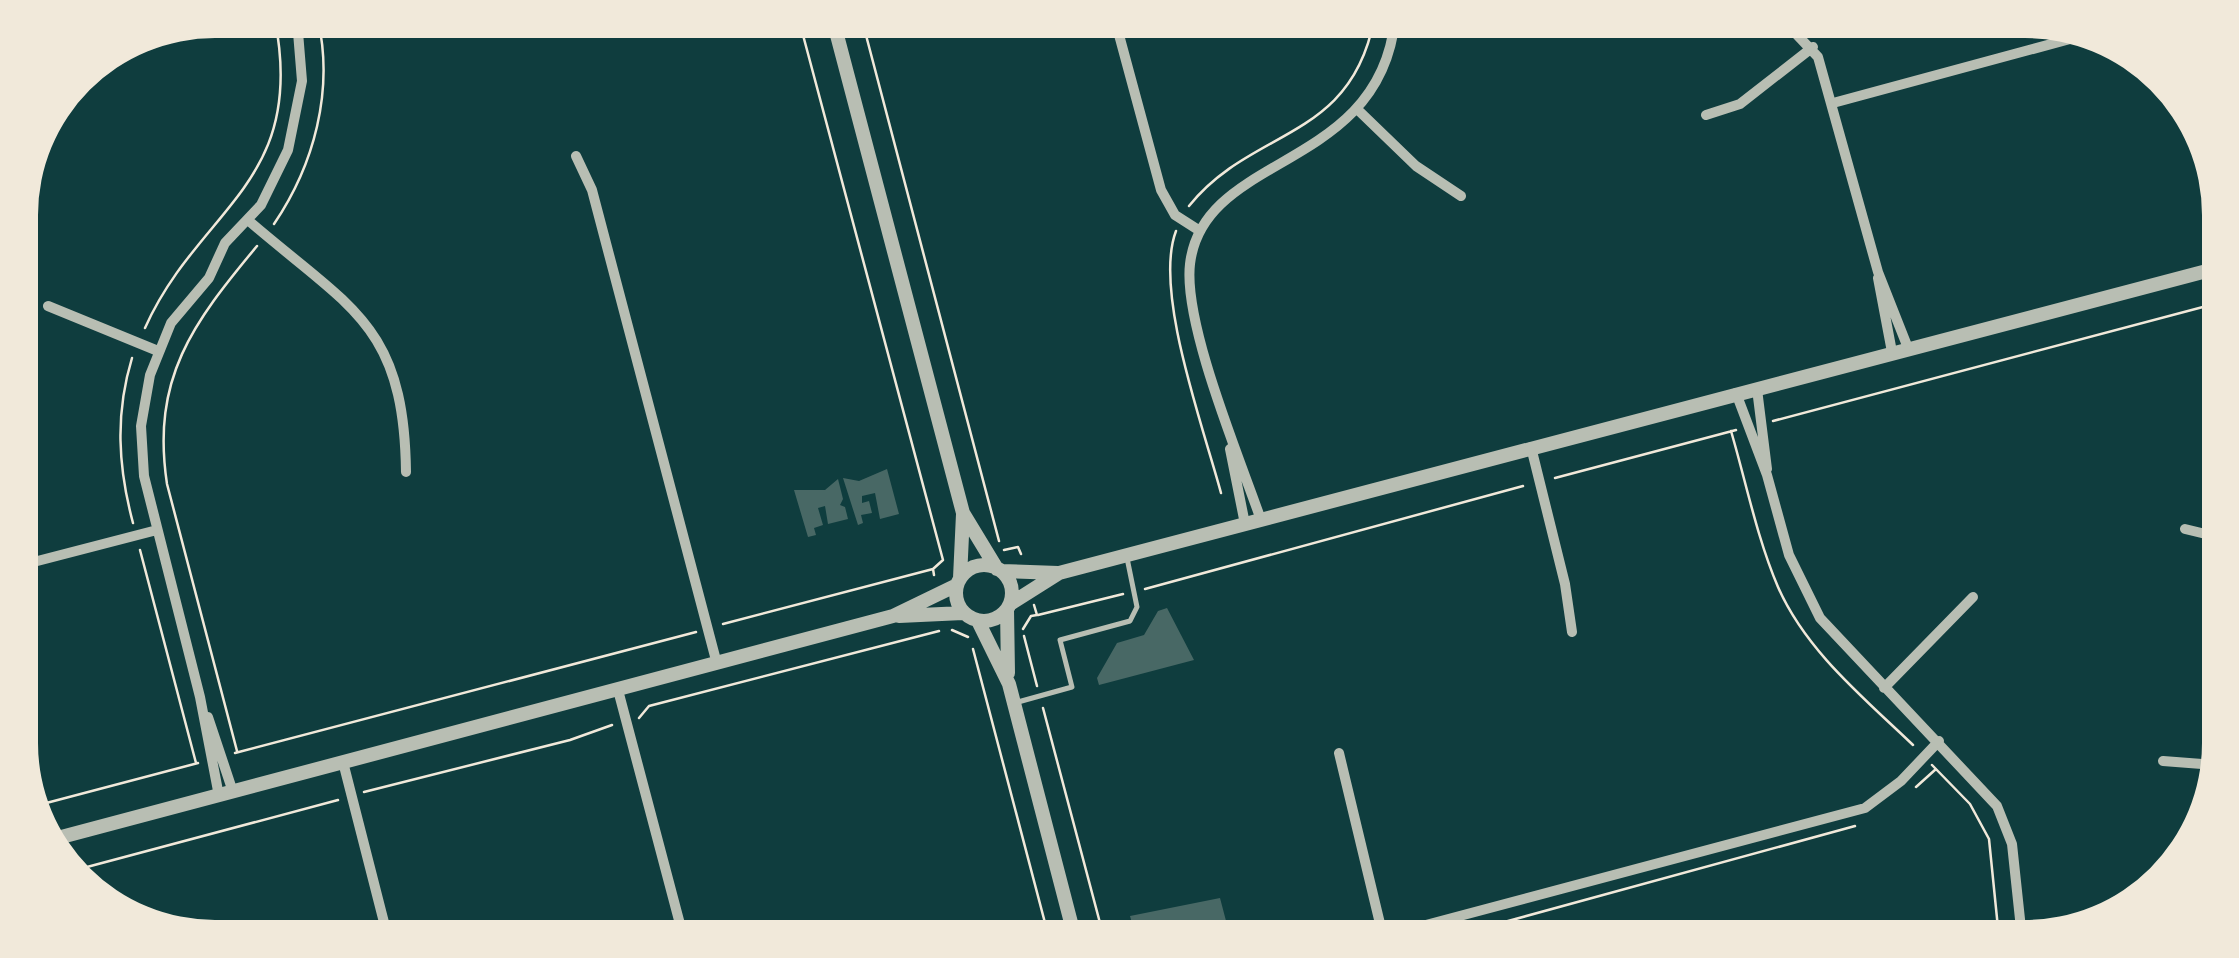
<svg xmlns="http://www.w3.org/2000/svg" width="2239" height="958" viewBox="0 0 2239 958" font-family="'DejaVu Sans',sans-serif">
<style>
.building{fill:#486865}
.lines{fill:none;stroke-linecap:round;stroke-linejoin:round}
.path{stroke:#f1e9da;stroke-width:2.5}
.service{stroke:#b8beb3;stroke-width:5}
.minor{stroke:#b8beb3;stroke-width:10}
.tertiary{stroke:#b8beb3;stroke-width:14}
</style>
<rect width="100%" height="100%" fill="#0f3d3e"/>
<path class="building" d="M887 469 899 514 880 519 875 493 862 496V503L869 501 872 513 861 515 863 523 858 525 843 478 859 481Z
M838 479 843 499 840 505 845 507 848 519 828 524 825 506 818 508 823 525 814 528 816 535 808 537 794 490H825Z
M1167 608 1194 660 1099 685 1097 678 1117 643 1144 635 1158 611Z
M1220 898 1230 936 1136 938 1130 916Z"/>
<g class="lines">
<path class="path" d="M799 20 943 560 933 569 934 575
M862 20 999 541
M1189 206C1252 127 1350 142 1374 20
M274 224C314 165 334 91 318 20
M1176 231C1153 291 1204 429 1221 493
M145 328C199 207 307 184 275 20
M132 358C115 414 118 467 133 523
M1773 421 2218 303
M1731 431C1746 482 1757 538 1778 587 1806 651 1864 698 1913 745
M1555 478 1736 430
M140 550 196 763
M1004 550 1018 547 1021 554
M1145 589 1523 486
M1038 615 1123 594
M723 624 933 569
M1023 629 1031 616 1037 615 1034 605
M952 630 968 637
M1024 636 1037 686
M973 649 1049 938
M1043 708 1104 938
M639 718 649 706 939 631
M237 751 167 484C151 378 193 323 257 246
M235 753 696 632
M1932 765 1970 804 1989 839 1999 938
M1916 787 1936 769
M364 792 570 740 612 725
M35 806 198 763
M72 871 338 800
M1446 938 1855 826"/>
<path class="service" d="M1018 702 1072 687 1060 640 1130 621 1137 607 1127 558"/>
<path class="minor" d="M1115 20 1161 190 1175 215 1200 231
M1783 20 1818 57 1878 272 1908 348
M1833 103 2092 33
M1357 109 1416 166 1461 196
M1706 115 1740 104 1813 47
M576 156 592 190 717 664
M249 221C351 309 404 324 406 472
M1878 278 1892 352
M48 306 158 351
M1757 389 1767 469
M1736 393 1767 475 1789 555 1820 618 1997 806 2012 844 2022 938
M1531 447 1565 584 1572 632
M1230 449 1245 524
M1261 520C1240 459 1183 324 1190 264 1203 152 1379 172 1395 20
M2185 529 2218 537
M22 565 157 530
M1884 688 1973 597
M618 690 680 924 689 938
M208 717 233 792
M1339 753 1383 936
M2163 761 2215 765
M343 762 388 938
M219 796 200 697 144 476 141 426 150 375 171 323 209 278 225 243 261 205 288 150 302 81 297 20
M765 938 785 933
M1377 938 1865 808 1901 781 1939 741"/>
<path class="tertiary" d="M833 20 963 513 997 569
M956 593a28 28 0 1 1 56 0a28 28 0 1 1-56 0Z
M1001 571 1058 573
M960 578 963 514
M1010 604 1059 573 2218 268
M1007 609 1008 673
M899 616 963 613
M978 621 1009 684 1075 938
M50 840 893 616 957 585"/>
</g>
<path d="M0 0H2239V958H0ZM215 38H2025A177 177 0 0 1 2202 215V743A177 177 0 0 1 2025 920H215A177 177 0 0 1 38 743V215A177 177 0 0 1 215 38Z" fill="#f1e9da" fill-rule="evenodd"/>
</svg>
